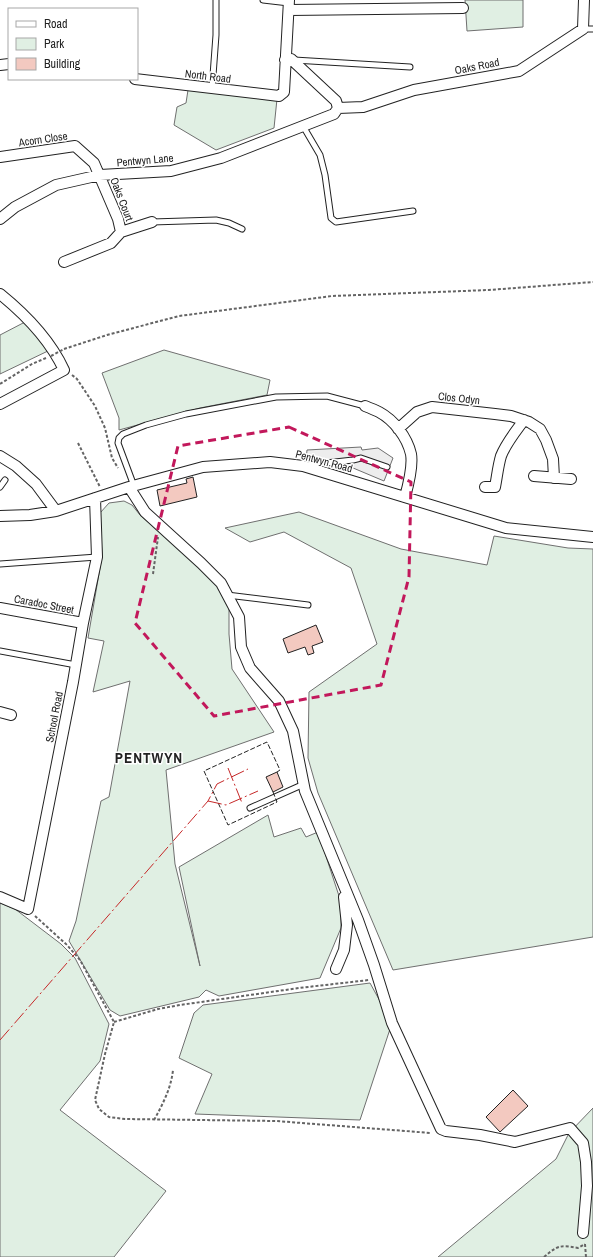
<svg xmlns="http://www.w3.org/2000/svg" width="593" height="1257" viewBox="0 0 593 1257" font-family="'Archivo Narrow',sans-serif">
<style>
.green{fill:#e0efe3;stroke:#6f6f6f}
.parking{fill:#ededed;stroke:#6f6f6f}
.building{fill:#f3c9c0;stroke:#222}
.lines{fill:none;stroke-linecap:round;stroke-linejoin:round}
.lane-casing{stroke:#222;stroke-width:7}
.street-casing{stroke:#222;stroke-width:12}
.path{stroke:#646464;stroke-width:2;stroke-dasharray:3 2;stroke-linecap:butt}
.lane{stroke:#fff;stroke-width:5}
.street{stroke:#fff;stroke-width:10}
.path-bridge{stroke:#646464;stroke-width:2;stroke-dasharray:3 2;stroke-linecap:butt}
.fence{stroke:#222;stroke-width:1;stroke-dasharray:5 2;stroke-linecap:butt}
.power{stroke:#c62828;stroke-width:1;stroke-dasharray:14 3 2 3;stroke-linecap:butt}
.marked{fill:none;stroke:#c2185b;stroke-width:3;stroke-dasharray:8 5;stroke-linejoin:round}
.labels{text-anchor:middle;dominant-baseline:central;stroke-width:3;stroke-linejoin:round;paint-order:stroke}
.street-label{font-size:11px;fill:#222;stroke:#fff}
.district-label{font-size:15px;font-weight:bold;letter-spacing:1px;fill:#222;stroke:#fff}
</style>
<rect width="100%" height="100%" fill="#fff"/>
<path class="green" d="M465 0H523V27L467 31Z
M188 90 277 99 274 128 216 150 174 125 177 107 186 103Z
M25 322 50 350 0 374V335Z
M164 350 270 380 267 395 200 408 119 430V418L102 373Z
M124 501 132 505 140 515 213 576 229 603V634L232 669 274 732 166 770 175 864 200 966 179 867 268 815 274 837 301 828 306 837 318 832 341 902V928L320 978 219 996 206 990 199 997 120 1016 110 1010 69 941 76 921 101 801 109 797 130 681 93 692 104 641 88 638 102 556 100 513 109 503Z
M299 512 401 549 487 565 494 536 568 548 593 549V937L393 970 318 793 308 758 309 692 377 644 351 568 284 532 250 542 225 528Z
M0 903 15 909 61 944 75 958 109 1024 100 1061 60 1110 166 1191 114 1257H0Z
M370 983 392 1023 360 1120 195 1114 212 1074 179 1058 194 1013 203 1005Z
M593 1108V1257H438L556 1159 569 1133Z"/>
<path class="parking" d="M361 447 362 450 378 448 393 458 384 481 346 465 333 466 306 460 307 450Z"/>
<path class="building" d="M193 477 197 497 160 506 157 490 187 483 186 479Z
M316 625 323 642 312 646 314 653 308 655 305 647 288 653 283 639Z
M277 772 283 787 273 792 266 777Z
M513 1090 528 1106 500 1132 486 1117Z"/>
<g class="lines">
<defs>
<path id="lane" d="M263 0 289 3
M583 29H593
M294 60 410 67
M212 89 216 35V0
M303 126 320 155 325 175 331 218 336 222 413 211
M152 222 216 220 229 223 242 229
M308 465 353 460 361 458 387 467
M134 486 118 443 119 438 123 434 146 425 186 414 276 397 327 396 365 406
M0 487 5 480
M0 564 97 557
M227 595 308 605
M0 651 76 665
M250 808 304 784"/>
<path id="street" d="M289 10 463 8
M285 60 291 59 336 101 338 108
M0 65 9 64
M135 79 279 96 284 92 289 0
M338 108 363 107 414 90 519 71 583 29 584 0
M0 157 75 146 94 163 118 219 121 232 152 222
M0 219 15 207 56 185 100 175 171 171 221 158 334 114 338 108
M64 262 111 243 121 232
M0 294C26 315 50 340 64 370L0 404
M365 406C370 408 375 410 379 412 394 420 407 437 411 454 413 465 408 486 405 497
M398 429 417 412 432 407 495 414 511 416 529 422 540 429 546 440 553 459 554 478
M0 456 16 466 36 484 56 511
M534 476 571 479
M129 487 145 512 201 563 221 583 239 617 241 647 250 668 279 701 293 731 305 791 358 920 374 965 392 1023 441 1129 446 1131 480 1135 515 1142 570 1128 583 1143 586 1162 587 1186 583 1233
M485 487H495C497 477 498 466 501 456 506 443 516 431 524 420
M0 516 30 515 56 511 129 487 203 467 270 462 303 466 506 528 593 537
M0 608 83 623
M0 712 11 715
M0 897 28 909 73 682 83 623 97 557 95 498
M336 969 344 950 347 925 344 897"/>
</defs>
<use href="#lane" class="lane-casing"/>
<use href="#street" class="street-casing"/>
<path class="path" d="M64 349 107 335 179 316 332 296 489 290 593 282
M72 375 77 379 95 406 105 428 112 458 118 468
M0 384 32 364 46 358
M78 443 100 487
M153 574 158 537
M35 916 67 945 80 960 114 1022 105 1054 95 1100 99 1109 109 1117 125 1119 276 1121 431 1133
M114 1022 158 1009 180 1005 299 988 369 980
M154 1120C163 1104 171 1088 173 1070
M585 1244 586 1257
M544 1257C558 1245 560 1245 578 1248L585 1244"/>
<use href="#lane" class="lane"/>
<use href="#street" class="street"/>
<path class="path-bridge" d="M51 356 64 349"/>
<path class="fence" d="M273 792 277 802 228 825 204 771 267 742 280 770 277 772"/>
<path class="power" d="M228 768 242 803
M208 801 226 805 258 791
M0 1040 208 801 217 784 248 769"/>
</g>
<path class="marked" d="M289 427 411 482 409 577 381 685 214 716 135 623 178 446Z"/>
<g class="labels">
<g class="street-label">
<text transform="translate(477 66) rotate(-11)">Oaks Road</text>
<text transform="translate(208 76) rotate(7)">North Road</text>
<text transform="translate(43 139) rotate(-8)">Acorn Close</text>
<text transform="translate(145 160) rotate(-5)">Pentwyn Lane</text>
<text transform="translate(122 199) rotate(69)">Oaks Court</text>
<text transform="translate(459 398) rotate(6)">Clos Odyn</text>
<text transform="translate(324 461) rotate(15)">Pentwyn Road</text>
<text transform="translate(44 604) rotate(11)">Caradoc Street</text>
<text transform="translate(54 717) rotate(-79)">School Road</text>
</g>
<g class="district-label">
<text x="149" y="757">PENTWYN</text>
</g>
</g>
<rect x="8" y="8" width="130" height="72" fill="#ffffff" stroke="#a7a7a7"/>
<rect x="16" y="21" width="20" height="6" fill="#ffffff" stroke="#a7a7a7"/>
<text x="44" y="28" font-size="12" fill="#222222">Road</text>
<rect x="16" y="38" width="20" height="12" fill="#e0efe3" stroke="#a7a7a7"/>
<text x="44" y="48" font-size="12" fill="#222222">Park</text>
<rect x="16" y="58" width="20" height="12" fill="#f3c9c0" stroke="#a7a7a7"/>
<text x="44" y="68" font-size="12" fill="#222222">Building</text>
</svg>
